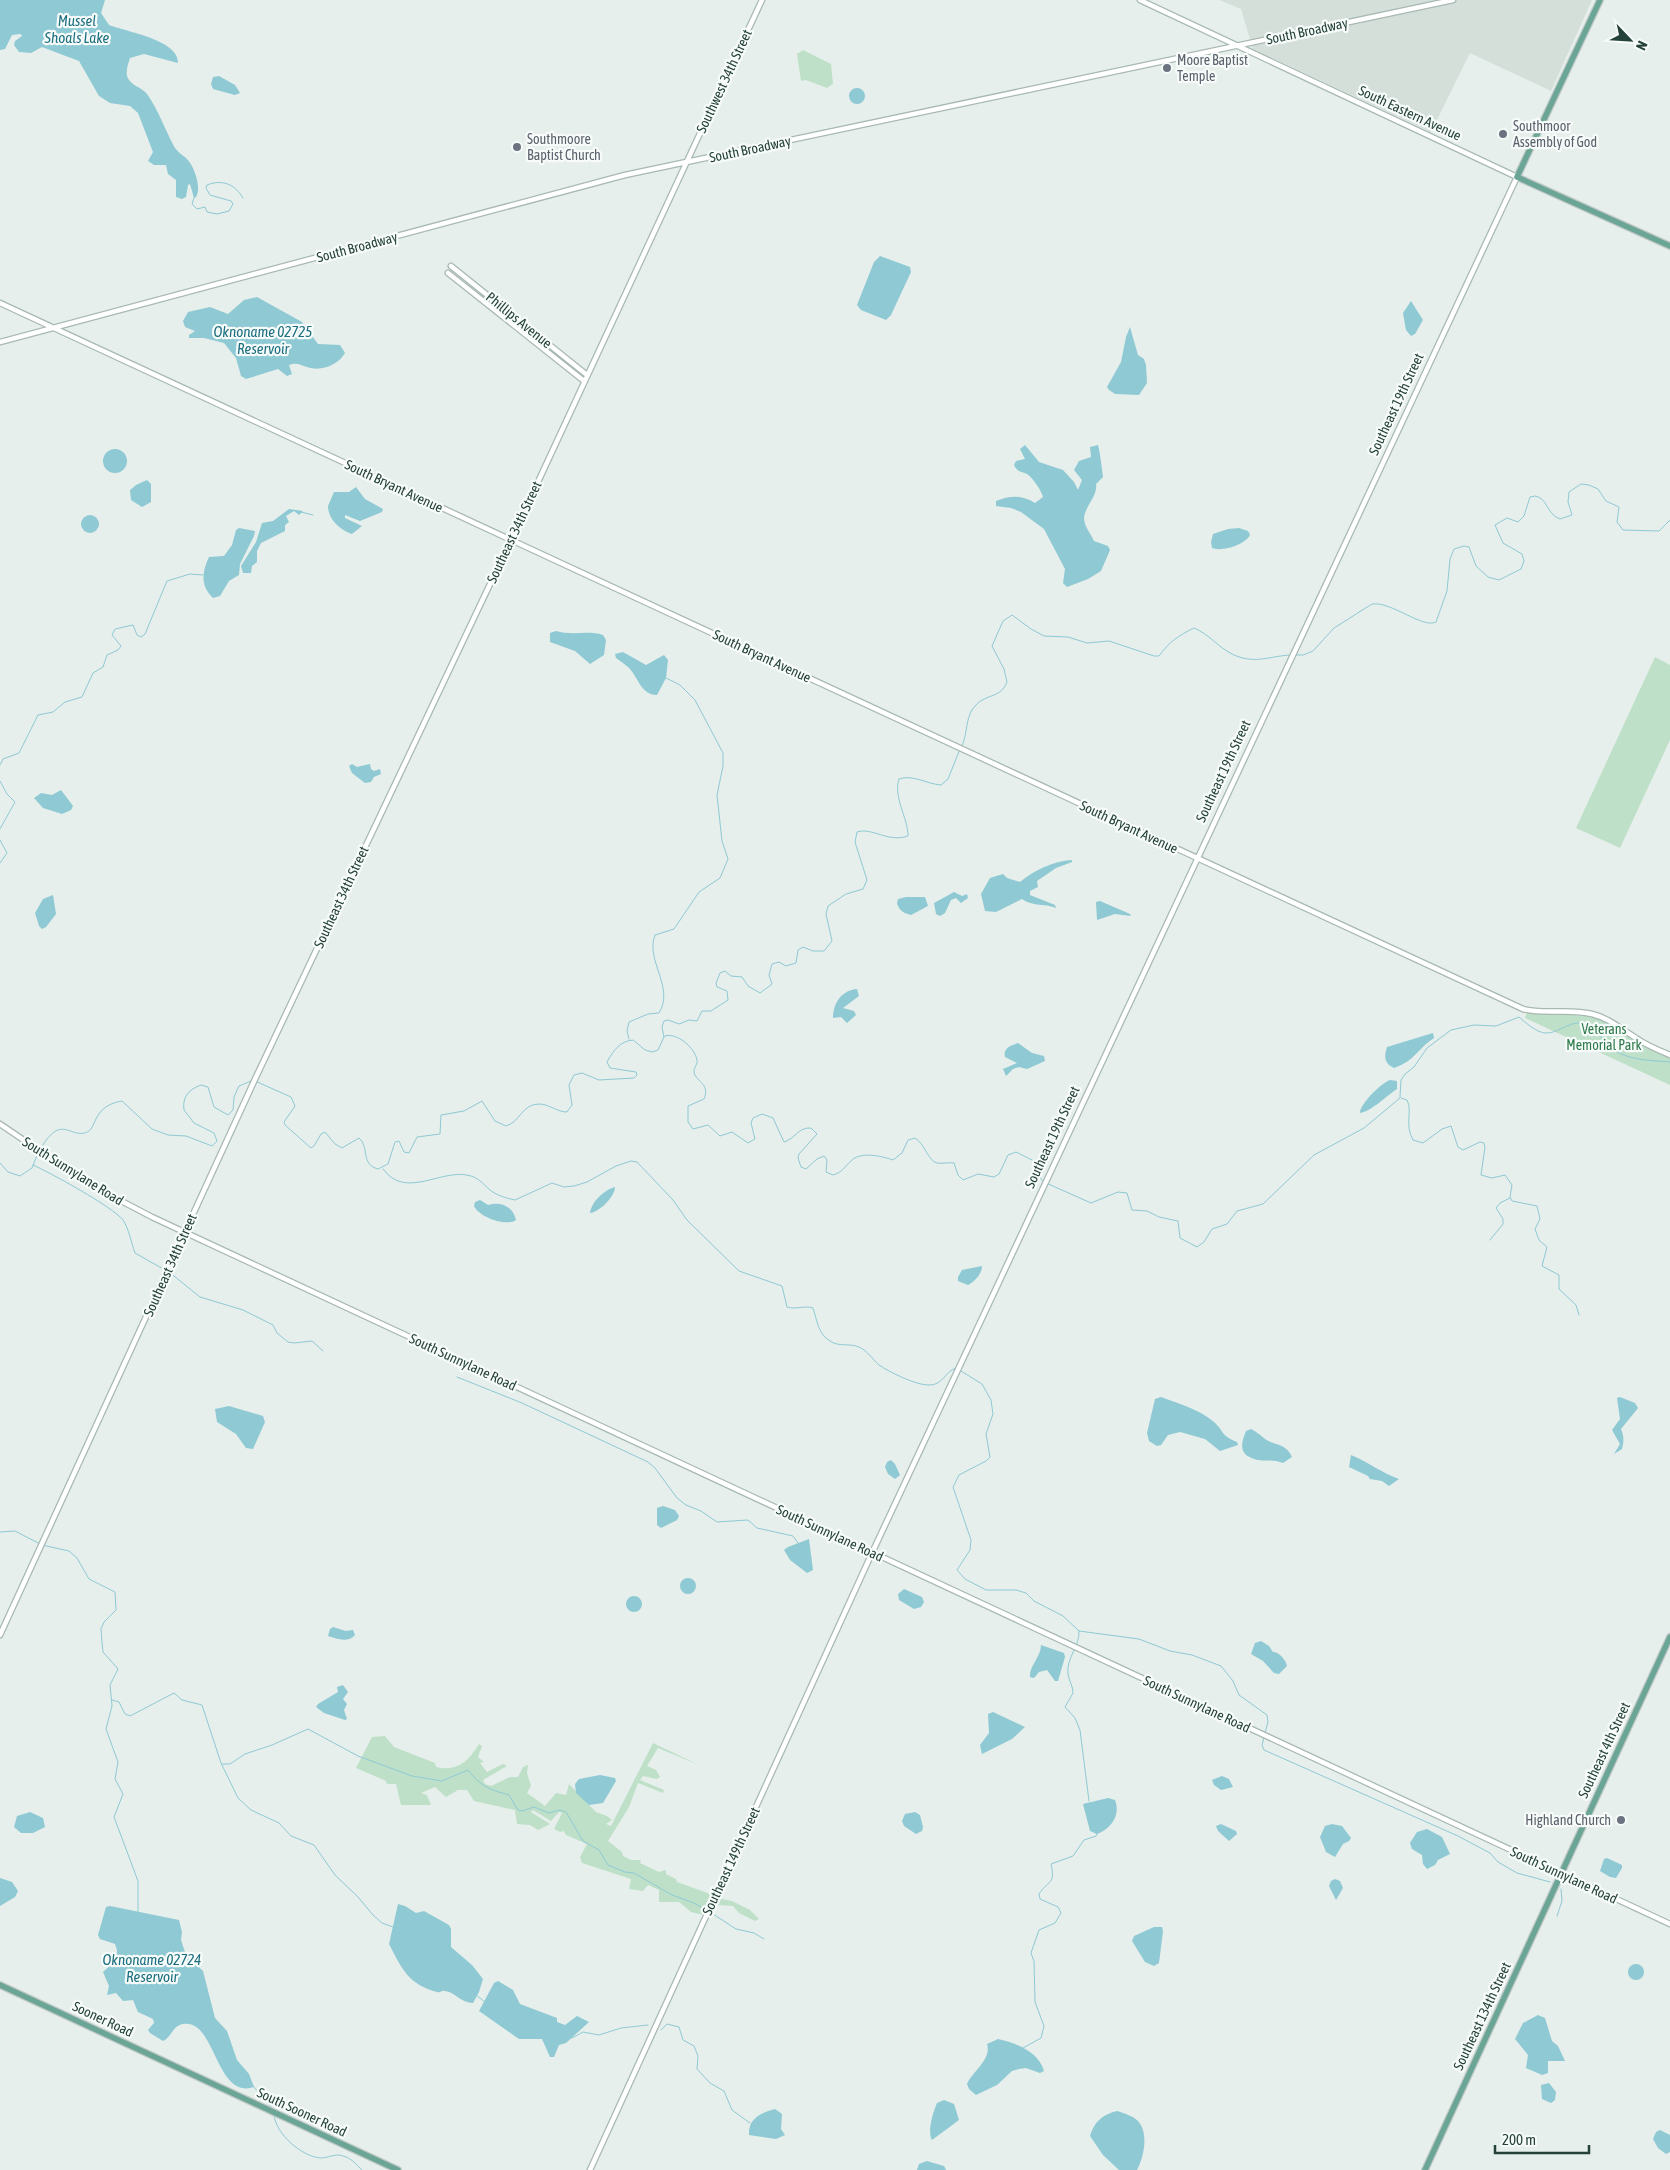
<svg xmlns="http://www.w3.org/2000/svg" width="1670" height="2170" viewBox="0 0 1670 2170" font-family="'Asap Condensed',sans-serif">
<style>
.built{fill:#d4dfda}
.green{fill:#bfe0c8}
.water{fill:#8ec9d4}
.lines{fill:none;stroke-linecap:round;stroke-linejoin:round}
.stream{stroke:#8ec9d4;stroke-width:1}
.minor-casing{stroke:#a8b8b2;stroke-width:7}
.major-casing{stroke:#c2cac8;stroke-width:8}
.minor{stroke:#fff;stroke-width:4.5}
.major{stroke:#6aa596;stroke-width:5.5}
.worship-dot{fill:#6b7280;stroke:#f7fbf9;stroke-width:2}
.labels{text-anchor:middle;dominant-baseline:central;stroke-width:4.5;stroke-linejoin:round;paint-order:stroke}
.street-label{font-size:14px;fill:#24423a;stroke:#f7fbf9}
.worship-label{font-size:14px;fill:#5b616d;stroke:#f7fbf9;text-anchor:start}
.park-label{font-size:14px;fill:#2d7a4b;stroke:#f7fbf9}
.water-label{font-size:15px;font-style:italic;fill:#1c6f80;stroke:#f7fbf9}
</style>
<rect width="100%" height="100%" fill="#e6efeb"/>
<path class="built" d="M1219 0H1592L1551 91 1470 53 1431 132 1253 49 1241 9Z"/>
<path class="green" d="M803 50 831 64 833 84 827 88 806 80 801 81 797 54Z
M1655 657 1670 665V740L1620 848 1576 828Z
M1527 1012C1547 1015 1567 1011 1586 1014 1615 1020 1644 1042 1670 1057V1085L1525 1018Z
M385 1736 394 1747 435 1763 436 1767C457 1772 468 1762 479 1744L482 1746 478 1757 484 1762 480 1763 487 1772 503 1764 507 1766 483 1780 485 1784 491 1786 510 1777H518L523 1767 528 1765 527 1773 531 1786 527 1793 545 1806 556 1793 566 1795 569 1784 596 1812 607 1816 612 1820 606 1824 611 1826 653 1743 699 1765 658 1748 647 1766 656 1770 660 1777 657 1779 643 1776 640 1780 664 1790 663 1793 638 1783 629 1807 608 1841 622 1852 623 1856 631 1860H641L640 1863 659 1872 666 1870V1874L676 1879 677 1882 713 1895 704 1915 691 1912 679 1902H659V1890L648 1885 643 1891 629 1889 631 1879 582 1863 580 1857 587 1844 566 1835 564 1831 560 1832 554 1829 562 1813 559 1812 551 1821 533 1810 531 1812 550 1824 538 1830 530 1825 517 1824 515 1810 474 1801 467 1790H458L446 1797 435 1787 421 1793 427 1795 431 1805H401L396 1784H387L386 1781 356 1768 372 1737Z
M717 1898 732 1901 750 1910 759 1919 755 1921 739 1913 733 1906 718 1905Z"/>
<path class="water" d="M0 0H105L101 13 109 25C127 32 179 40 178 63L144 54 130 58C128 64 126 70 127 76 130 86 142 87 147 94 159 111 165 130 175 148 178 152 182 155 186 158 194 165 202 188 196 197L194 198 190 184 188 185 186 197 182 199 176 197V180L168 174 166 165H154L148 161 153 152 138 113 130 106 110 103 99 96 79 61 42 47 31 53 19 52 14 45 15 41 22 36 21 34 12 35 5 49 0 50Z
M219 76 235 85 240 93 235 95 213 89 211 84 213 77Z
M849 96a8 8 0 1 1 16 0a8 8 0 1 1-16 0Z
M880 256 910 267 911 272 891 315 886 320 861 310 857 305 874 262Z
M257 297 302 322 318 344 340 345 345 353C338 365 321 372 307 367 300 365 297 362 289 365L292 374 287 376 278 369 246 379 241 376 236 358 224 343 204 338H189V335L195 331 185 327 183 321 188 312 210 307 228 314 244 300Z
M1411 301 1423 320 1415 334 1411 336 1406 330 1403 313Z
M1130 327 1138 355 1144 359 1146 365 1147 383 1139 395 1115 394 1109 390 1107 387 1121 362 1126 337Z
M1025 445 1039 462 1063 470 1074 482 1078 490 1082 480 1074 470 1079 461 1091 457 1090 447 1098 445C1100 452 1102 469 1103 477L1096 484C1098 496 1085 506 1084 518 1084 526 1091 534 1094 541L1108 546 1110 550 1101 571 1088 579 1067 587 1063 583 1065 569 1044 529 1021 512 1011 508 996 506V501C1011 495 1022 495 1035 503L1043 497C1041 490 1033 478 1027 474 1021 471 1017 472 1014 465L1016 461 1025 459 1020 449Z
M103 461a12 12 0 1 1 24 0a12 12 0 1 1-24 0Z
M147 480 151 484V502L142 507 131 500 130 490 136 485Z
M356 487 365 499 383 509 382 512 360 521 345 515V518L362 526 352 534C340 530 328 519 328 506L334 492H349Z
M289 509 303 511 299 515 294 511 286 516 289 522 285 525V531L261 543 257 551V562L252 566 251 573H243L241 566 256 542 262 523 273 521Z
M81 524a9 9 0 1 1 18 0a9 9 0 1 1-18 0Z
M239 528 255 531 254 536 240 564 239 575 229 581 220 596 213 598C200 586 202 572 209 557L224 556 232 545 236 530Z
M1239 528 1248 531 1250 535C1245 545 1222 552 1212 548L1211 542 1213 534 1228 529Z
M556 631C572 636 588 630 603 635L606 640 604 655 590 664 575 651 550 642V633Z
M623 652 646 665 664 655 668 660 666 678 657 695C641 695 638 677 629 668 625 664 620 661 616 658L615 654Z
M352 764 357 767 370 764 371 769 374 771 380 769 381 774 374 777 371 782 365 783 352 773 349 766Z
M61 790 73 806 71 810 62 814 43 808 34 798 41 793 52 795Z
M1072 860V862L1056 868 1037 881 1038 887 1030 891V895L1055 905 1056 908C1044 903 1033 907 1022 899L996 912 985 911 981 894 990 878 1003 874 1007 878 1020 882C1033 871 1053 861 1072 860Z
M954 892 962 896 967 894 968 898 961 903 956 898 951 900 945 913 940 916 936 914 934 903Z
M53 895 56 914 46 927 42 929 39 926 35 913 43 899Z
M906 897H925L928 906 911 915C904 913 899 911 897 903L898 899Z
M1100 901 1130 914 1131 916 1115 914 1097 920 1096 902Z
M857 989 859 996 843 1008 854 1011 856 1015 847 1023 841 1017 833 1018C833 1003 842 990 857 989Z
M1433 1033 1434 1038C1416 1050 1416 1060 1394 1068 1384 1063 1384 1057 1387 1047Z
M1018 1043 1032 1053 1044 1056 1045 1061 1027 1069 1019 1067 1013 1069 1006 1076 1003 1069 1017 1063 1005 1057C1003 1048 1010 1046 1018 1043Z
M1390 1080 1397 1081V1089C1386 1096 1372 1111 1360 1113 1360 1104 1381 1083 1390 1080Z
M615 1187C615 1196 600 1212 590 1213 592 1201 604 1190 615 1187Z
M480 1200 488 1205C500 1201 513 1206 516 1220 506 1227 479 1217 474 1206L475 1202Z
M982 1266C982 1274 975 1281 968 1285L958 1281V1277L962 1270Z
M1161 1397C1179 1404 1199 1409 1214 1422 1225 1432 1220 1435 1237 1442L1238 1445 1220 1451 1205 1439 1180 1432 1168 1435 1161 1445 1157 1446 1149 1441 1147 1433 1155 1399Z
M1620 1397 1635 1403 1638 1408 1621 1429C1624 1436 1624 1441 1622 1449L1614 1454 1620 1444 1612 1430 1620 1419 1617 1398Z
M229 1406 263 1416 265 1422 253 1449 246 1448 236 1434 217 1422 215 1409Z
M1251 1429C1257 1432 1260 1435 1265 1439 1275 1446 1286 1443 1292 1457L1283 1463C1268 1457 1262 1465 1246 1455 1239 1448 1243 1439 1246 1431Z
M1351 1455C1368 1462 1382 1473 1399 1479L1389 1486 1382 1481 1370 1479 1368 1476 1349 1467Z
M891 1460 895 1464 900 1475 895 1479 888 1474 885 1467 887 1462Z
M663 1506 675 1510 679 1516 677 1520 661 1528 657 1525V1508Z
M809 1539 813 1570 807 1573 790 1560 784 1550 788 1547Z
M680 1586a8 8 0 1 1 16 0a8 8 0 1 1-16 0Z
M904 1589 922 1597 924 1602 921 1607 914 1609 899 1600 898 1594Z
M626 1604a8 8 0 1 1 16 0a8 8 0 1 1-16 0Z
M333 1627 346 1631 353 1630 355 1635C348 1643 337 1639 328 1636L330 1629Z
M1261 1641 1269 1646 1273 1652C1279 1652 1286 1660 1287 1666L1279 1674 1274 1673 1263 1661 1251 1654 1255 1643Z
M1041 1645 1064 1653 1065 1657 1058 1681H1055L1047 1670 1039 1672 1034 1678 1030 1677C1029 1666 1041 1657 1041 1645Z
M343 1685 348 1692 343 1699 347 1704 344 1710 347 1719 345 1720 324 1713 316 1707 318 1704 338 1692 337 1687Z
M993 1712 1025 1727 1012 1739 982 1754 980 1745 989 1733 988 1714Z
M600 1775 615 1778 616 1781 603 1803 589 1805 576 1793 575 1784 579 1779Z
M1222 1776 1229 1779 1233 1787 1221 1790 1214 1785 1212 1780Z
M1108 1798 1115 1800C1121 1815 1111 1829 1097 1834L1090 1831 1083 1804Z
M30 1812 43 1818 45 1827 33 1833H21L14 1827 17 1816Z
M915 1812 920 1815 923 1827 922 1831 916 1834 904 1826 902 1821 905 1814Z
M1221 1824 1236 1831 1237 1834 1229 1841 1218 1831 1216 1826Z
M1332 1824 1342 1826 1351 1838 1349 1841 1343 1844 1335 1857 1326 1852 1320 1837 1325 1826Z
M1427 1829 1442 1837 1450 1854 1438 1860 1435 1865 1427 1869 1423 1864 1422 1855 1412 1849 1410 1843 1417 1832Z
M1607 1858 1622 1865V1868L1616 1878 1610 1877 1600 1871 1604 1859Z
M0 1878 12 1882 18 1891 15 1897 0 1906Z
M1335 1879 1340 1881 1343 1888 1336 1900 1329 1886 1331 1881Z
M398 1904 405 1906 416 1913 424 1911 449 1925 451 1929V1947L472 1965 483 1979 479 1992 473 2003C461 2003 455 1992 445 1991 440 1990 442 1993 437 1992 408 1984 402 1969 389 1944Z
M110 1906 179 1920 182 1932 181 1940 186 1955 203 1971 215 2018 227 2031 237 2060 249 2074 254 2087C215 2100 216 2018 183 2024 172 2026 172 2037 163 2041L150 2033 148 2030 154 2023 153 2019 138 2012 133 2000 123 2001 116 1993 107 1995 109 1986 103 1972 116 1960 117 1950 115 1944 100 1939 98 1935 106 1907Z
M1154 1927H1162L1163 1931 1159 1963 1154 1966 1145 1962 1132 1941 1134 1936Z
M1628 1972a8 8 0 1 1 16 0a8 8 0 1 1-16 0Z
M498 1981 513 1990 520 2004 557 2018V2022L565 2025 577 2016 589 2022 566 2043 559 2045 554 2057H550L542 2039H519L479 2011 494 1983Z
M1538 2015 1545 2018 1552 2041 1558 2046 1565 2061H1548V2073L1542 2075 1526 2068 1528 2055 1515 2039 1523 2023Z
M998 2039C1016 2043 1039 2052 1044 2071L1040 2073 1026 2068 1019 2069 1012 2071 997 2085 976 2095 969 2089 967 2084C973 2071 992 2059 987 2044Z
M1549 2083 1556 2092 1555 2100 1551 2103 1542 2099 1541 2085Z
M944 2100 954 2104 959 2120 932 2140C927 2132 933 2112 937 2103Z
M775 2109 782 2114 781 2129 785 2135 776 2139 749 2135C748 2119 760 2113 775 2109Z
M1117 2111C1124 2113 1133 2116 1138 2121 1149 2133 1144 2157 1137 2170H1119L1103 2155 1090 2136C1095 2121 1102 2115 1117 2111Z
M1660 2130 1670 2135V2152L1666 2154 1658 2148 1653 2139 1656 2132Z
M927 2161 944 2166 946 2170H917L919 2164Z"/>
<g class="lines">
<path class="stream" d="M194 198 192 204 197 209 205 207 207 212 217 214 229 211 233 204 231 201 210 195 206 188 207 185C222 179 235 184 243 198
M301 512 313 515
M1294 655H1303L1313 651 1334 628 1372 604C1391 601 1423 629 1436 622L1447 591 1450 559 1454 549 1464 546 1469 547 1476 566 1488 577 1499 580 1521 569 1524 561 1522 554 1503 543 1495 525 1507 518 1518 522 1524 516 1530 497 1535 496C1548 498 1546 514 1560 519L1572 515 1568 502 1569 492 1581 484 1589 485 1598 489 1606 501 1619 507 1617 522 1623 530 1659 531 1670 520
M962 746C968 733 965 715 976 705 986 694 1001 698 1007 682L1004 669 992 646 1003 621 1012 615 1031 629 1044 636 1068 637 1087 643 1109 641 1154 656H1159C1168 643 1179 635 1194 628 1209 634 1218 647 1232 654 1254 665 1270 656 1290 655
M0 765 3 759 19 753 38 715 53 712 65 702 82 697 93 673 103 667 107 655 118 650 121 646 112 635 115 629 133 625 137 635 141 637 145 634 167 581 190 574 203 575
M0 781 7 794 15 802 0 829
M0 840 7 853 0 863
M665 1036C677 1032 695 1048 697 1060 698 1064 694 1067 694 1071 694 1081 711 1083 704 1099L688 1106V1122L693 1129 708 1125 720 1136 732 1132 748 1143 755 1139 751 1123 753 1118 762 1114 773 1118 784 1142C795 1139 798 1127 811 1128L817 1134 799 1154 798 1158 801 1167 806 1169 817 1159 824 1156 827 1160 826 1172 833 1175C843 1172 844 1167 851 1161 860 1151 882 1156 893 1160L902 1153 908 1140 915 1138C925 1144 928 1161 937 1163 942 1164 948 1162 954 1163L958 1175 963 1180 978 1174 994 1177 999 1174 1008 1155 1016 1152 1036 1162 1041 1179 1044 1182 1091 1203 1118 1192 1127 1193 1132 1210 1147 1211 1159 1217 1178 1221 1180 1238 1197 1247 1204 1242 1212 1229 1227 1224 1237 1211 1263 1204 1314 1155 1364 1128 1400 1098
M664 1037 662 1027 664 1021 668 1020 679 1024 689 1020 697 1021 702 1011H711L728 1000 727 991 717 987 716 983 720 973 725 971 731 976 742 977 748 986 760 993 772 984 769 975 772 964 779 962 786 966 796 963 798 950 803 947 813 951H824L832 941 826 914 828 906 846 894 863 889 867 880 855 842 857 832C872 827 888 843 908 836 908 818 893 797 899 779 912 774 927 784 941 785L948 779 960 749
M629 1039 627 1031 629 1022 648 1014 659 1013C675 988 645 960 655 935L674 929 699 892 720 878 728 859 722 841 717 795 723 766V753L695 700 680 685 666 678
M255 1081 291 1097 295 1106 284 1122 285 1125 311 1148 314 1146 321 1134 325 1132 335 1144 342 1148 359 1138C370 1148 360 1164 378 1169L388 1164 395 1142 399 1141 404 1152 409 1153 417 1137 440 1134 441 1115 464 1111 482 1101 495 1121 506 1126C520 1122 522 1104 539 1104 549 1104 557 1112 567 1112L572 1105 569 1085 574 1075 582 1073 599 1080 634 1078 637 1075 636 1072 610 1068 607 1062C613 1051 620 1041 633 1040L645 1050 652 1052 658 1050 664 1037
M1400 1097 1401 1080 1405 1074 1414 1067 1427 1048 1451 1030 1474 1025 1496 1026 1519 1017C1526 1023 1537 1033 1546 1033 1560 1033 1571 1019 1586 1024 1597 1028 1601 1039 1608 1045 1625 1061 1649 1060 1670 1062
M1401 1098 1407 1100C1413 1111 1404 1124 1413 1140L1423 1143 1442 1129 1451 1126 1458 1147 1463 1150 1480 1142 1484 1143 1485 1147 1481 1175 1492 1178 1505 1175 1512 1185 1510 1197 1512 1201 1537 1206 1540 1219 1535 1229 1539 1240 1547 1247 1542 1266 1559 1275V1289L1576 1305 1579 1315
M40 1150C62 1110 71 1142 89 1131 92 1129 93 1125 95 1121 100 1109 109 1103 122 1101L152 1129 168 1135 186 1136 212 1146 217 1141 214 1133 194 1123 184 1110C182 1097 189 1089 201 1085L208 1087 214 1107 228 1115 233 1110 234 1097 239 1086 251 1081
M0 1163 8 1172 20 1176 32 1168 38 1153
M33 1165C49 1172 113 1207 123 1220 129 1229 131 1242 135 1253L165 1270
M383 1169C406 1201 442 1167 471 1176 480 1179 484 1185 490 1190 498 1196 506 1198 515 1200L552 1183 564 1187 574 1186 587 1182 616 1166 631 1161 637 1162 673 1200 687 1220 739 1271 782 1286 787 1307C796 1310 804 1305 813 1308 817 1320 818 1334 830 1341 838 1347 850 1343 859 1347 868 1351 872 1359 879 1365 889 1372 916 1385 928 1385 943 1386 944 1372 956 1368L982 1384 991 1400 993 1414 986 1434 990 1457 986 1461 959 1475 953 1487 971 1540 970 1550 957 1570 965 1579 986 1590H1016L1026 1593 1034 1601 1063 1616 1079 1631 1139 1639 1170 1651 1192 1655 1221 1666 1233 1681 1239 1695 1267 1715 1268 1722 1265 1733
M1490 1240 1503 1224V1219L1496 1208 1500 1203 1510 1198
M169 1272 200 1297 243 1310 273 1325 277 1333 288 1342 294 1343 312 1341 323 1351
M457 1377 522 1403 648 1462 655 1468 677 1498 686 1505 701 1511 717 1522 748 1520 757 1528 793 1536 798 1543
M0 1532 15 1531 42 1545 69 1551 77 1558 89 1579 115 1592 116 1610 104 1622 101 1629 102 1642 103 1652 118 1669 110 1685 112 1706 106 1729 118 1762 115 1779 123 1794 114 1817 138 1881V1912
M1079 1631C1080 1646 1066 1658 1068 1674 1069 1681 1073 1686 1073 1693L1065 1707 1075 1718 1080 1730 1089 1801
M112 1700 119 1702 125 1714 130 1716 174 1693 182 1700 202 1705 221 1763 238 1798 251 1810 279 1823 291 1836 314 1845 335 1875 358 1897 373 1915 382 1923 393 1927
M1264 1737 1262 1745 1264 1750 1458 1836 1490 1853 1498 1862 1517 1873 1550 1882
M222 1764H230L245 1754 272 1745 308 1729 358 1756 412 1776 442 1781 468 1770C482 1787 488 1789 509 1795L518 1810 522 1811 534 1807 549 1813 560 1810 566 1812 583 1841 599 1850 608 1865 625 1872 634 1873 672 1895 694 1903 706 1910
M710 1912 736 1929 754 1933 764 1939
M1557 1916 1562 1901 1561 1889
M476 1995 485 2002
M661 2030 667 2024 679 2027 683 2040 694 2046 698 2056 697 2069 710 2083 724 2091 732 2110 750 2123
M572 2038 583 2032 599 2035 621 2028 648 2025
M1023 2048 1041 2038 1044 2026 1035 2002 1034 1961 1031 1953 1039 1930 1055 1923 1061 1913 1058 1907 1040 1899 1039 1894C1048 1880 1056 1885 1051 1864L1073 1856 1084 1840 1096 1836 1097 1834
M253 2086 273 2109
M274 2115C276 2134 301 2156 320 2158 329 2158 335 2153 343 2156 351 2158 356 2164 362 2170"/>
<defs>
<path id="minor" d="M451 266 587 375
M448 273 584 381
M0 303 1523 1009C1546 1015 1569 1008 1592 1014 1609 1018 1621 1029 1636 1038 1646 1045 1658 1050 1670 1055
M0 342 625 175 1453 0
M0 1124 87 1183 152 1217 1670 1924
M0 1635 256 1077 511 540 762 0
M590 2170 872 1553 1517 177 1140 0"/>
<path id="major" d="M1600 0 1517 177 1670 246
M0 1985 398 2170
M1425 2170 1670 1637"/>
</defs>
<use href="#minor" class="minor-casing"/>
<use href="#major" class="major-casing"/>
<use href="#minor" class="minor"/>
<use href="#major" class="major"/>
</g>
<g class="worship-dot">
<circle cx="1167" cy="68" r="5"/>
<circle cx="1503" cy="134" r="5"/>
<circle cx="517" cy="147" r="5"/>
<circle cx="1621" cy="1820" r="5"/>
</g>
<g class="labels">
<g class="street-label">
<text transform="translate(1307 31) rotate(-12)">South Broadway</text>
<text transform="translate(724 81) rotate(-65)">Southwest 34th Street</text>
<text transform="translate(1410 113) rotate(25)">South Eastern Avenue</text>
<text transform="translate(750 149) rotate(-12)">South Broadway</text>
<text transform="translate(357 247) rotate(-15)">South Broadway</text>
<text transform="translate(519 320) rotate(39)">Phillips Avenue</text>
<text transform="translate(1396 404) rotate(-65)">Southeast 19th Street</text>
<text transform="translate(394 486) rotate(25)">South Bryant Avenue</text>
<text transform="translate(514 532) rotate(-65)">Southeast 34th Street</text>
<text transform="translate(762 656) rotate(25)">South Bryant Avenue</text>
<text transform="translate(1223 771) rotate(-65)">Southeast 19th Street</text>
<text transform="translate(1129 827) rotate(25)">South Bryant Avenue</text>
<text transform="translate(341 897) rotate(-65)">Southeast 34th Street</text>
<text transform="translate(1052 1137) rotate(-65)">Southeast 19th Street</text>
<text transform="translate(73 1171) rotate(32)">South Sunnylane Road</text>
<text transform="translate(170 1265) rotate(-66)">Southeast 34th Street</text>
<text transform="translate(463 1362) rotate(25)">South Sunnylane Road</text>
<text transform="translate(830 1533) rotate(25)">South Sunnylane Road</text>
<text transform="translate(1197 1704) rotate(25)">South Sunnylane Road</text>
<text transform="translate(1604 1750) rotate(-65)">Southeast 4th Street</text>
<text transform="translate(731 1861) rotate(-65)">Southeast 149th Street</text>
<text transform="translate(1564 1875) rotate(25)">South Sunnylane Road</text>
<text transform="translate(1482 2016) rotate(-65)">Southeast 134th Street</text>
<text transform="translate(103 2019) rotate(25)">Sooner Road</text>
<text transform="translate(302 2112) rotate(25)">South Sooner Road</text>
</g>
<g class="worship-label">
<text x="1177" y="60">Moore Baptist<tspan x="1177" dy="16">Temple</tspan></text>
<text x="1513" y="126">Southmoor<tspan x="1513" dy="16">Assembly of God</tspan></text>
<text x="527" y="139">Southmoore<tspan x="527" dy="16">Baptist Church</tspan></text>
<text x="1611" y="1820" text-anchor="end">Highland Church</text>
</g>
<g class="park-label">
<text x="1604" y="1029">Veterans<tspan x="1604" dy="16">Memorial Park</tspan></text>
</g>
<g class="water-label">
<text x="77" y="20">Mussel<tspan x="77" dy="17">Shoals Lake</tspan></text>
<text x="263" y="331">Oknoname 02725<tspan x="263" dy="17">Reservoir</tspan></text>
<text x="152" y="1959">Oknoname 02724<tspan x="152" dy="17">Reservoir</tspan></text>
</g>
</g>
<g transform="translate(1630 40) rotate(115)" stroke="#f7fbf9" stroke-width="4" paint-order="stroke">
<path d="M0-4L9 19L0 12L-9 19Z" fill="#24423a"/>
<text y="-8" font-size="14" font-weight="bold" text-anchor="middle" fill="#24423a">N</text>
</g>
<path d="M1495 2145v8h94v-8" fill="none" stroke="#24423a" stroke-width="2.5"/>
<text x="1502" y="2145" font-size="15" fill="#24423a" stroke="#f7fbf9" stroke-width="4" paint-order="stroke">200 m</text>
</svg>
